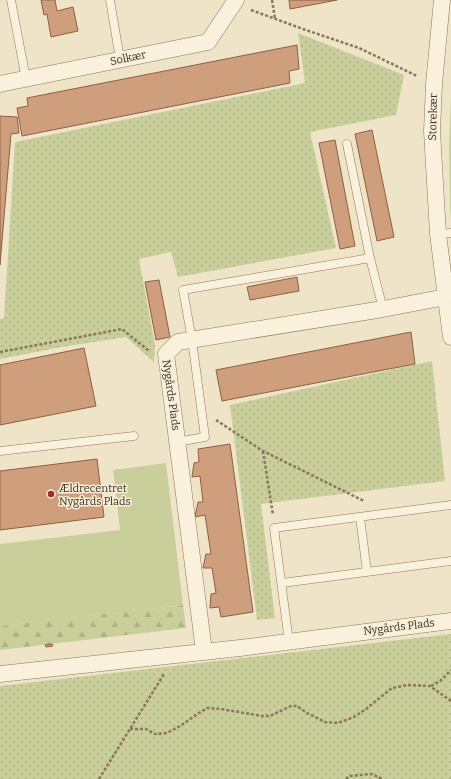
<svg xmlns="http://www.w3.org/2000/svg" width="451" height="779" viewBox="0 0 451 779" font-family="Bitter,serif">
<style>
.grass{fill:url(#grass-dots)}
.forest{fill:url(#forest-firs)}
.garden{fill:#c9cf9b}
.building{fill:#cf9f7d;stroke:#8d5f41}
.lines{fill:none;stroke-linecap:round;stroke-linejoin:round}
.lane-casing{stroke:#8d765c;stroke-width:9}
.street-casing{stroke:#8d765c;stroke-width:17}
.path{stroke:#8d765c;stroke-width:2.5;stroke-dasharray:3 2;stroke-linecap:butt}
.lane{stroke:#faf1dc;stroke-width:8}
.street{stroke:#faf1dc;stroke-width:16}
.poi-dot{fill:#9e2a2b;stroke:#f7eed8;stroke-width:1.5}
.labels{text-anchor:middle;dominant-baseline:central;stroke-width:3;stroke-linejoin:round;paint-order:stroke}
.street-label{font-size:11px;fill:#3d2e20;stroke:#f7eed8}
.poi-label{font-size:11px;fill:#3d2e20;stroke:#f7eed8;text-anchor:start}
</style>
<defs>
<pattern id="grass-dots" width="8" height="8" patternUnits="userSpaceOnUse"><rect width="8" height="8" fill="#c9cf9b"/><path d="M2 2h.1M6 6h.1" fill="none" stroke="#aeb285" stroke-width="1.8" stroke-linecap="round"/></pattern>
<pattern id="forest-firs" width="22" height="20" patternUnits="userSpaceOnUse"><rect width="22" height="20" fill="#c9cf9b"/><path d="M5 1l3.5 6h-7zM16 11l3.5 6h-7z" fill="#aeb285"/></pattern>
</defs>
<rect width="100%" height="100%" fill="#f0e4c8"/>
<path class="grass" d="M298 33 404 75 396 115 310 132 336 248 178 277 171 252 139 259 155 345 154 362 126 337 62 347 0 359V319L4 318 15 142 305 83Z
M432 361 445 481 261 504 275 618 257 620 230 405Z
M451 634V779H0V686Z"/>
<path class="forest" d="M451 95V219L450 208 449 146Z
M183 605 186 628 0 650V626Z"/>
<path class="garden" d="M166 463 183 605 0 626V544L120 530 113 470Z"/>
<path class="building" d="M41 0H55L57 11 73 7 78 31 51 37 47 14 44 15Z
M289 0H337L290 9Z
M297 45 299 69 289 71 290 83 22 136 17 108 28 106 27 98Z
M0 116 17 117 19 133 11 134 0 265Z
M372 130 394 237 377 241 355 134Z
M335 140 355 246 340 249 319 143Z
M297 277 299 291 250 300 247 287Z
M159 280 170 337 156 340 145 282Z
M411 332 415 364 222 401 216 370Z
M84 348 96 406 0 425V365Z
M230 444 253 612 221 617 219 607 210 608 211 594 216 593 212 568H203L206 554H211L205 515 195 517 198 502H203L200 476 192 477 194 463 199 462 198 449Z
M97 459 104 517 0 530V471Z
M52 644 53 646 46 647 45 645Z"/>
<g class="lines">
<defs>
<path id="lane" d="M11 0 26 79
M110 0 120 59
M347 144 370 258
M438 234 451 233
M177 442 205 437 192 340 183 290 370 258 383 309
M0 451 134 436
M360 517 367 572
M282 583 451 561
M289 642 274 528 451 505"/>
<path id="street" d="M442 0 434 84 432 131 438 234 451 337
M0 84 208 42 236 0
M204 651 166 354 178 342 383 309 446 297
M0 674 240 648 451 621"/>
</defs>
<use href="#lane" class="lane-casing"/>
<use href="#street" class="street-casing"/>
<path class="path" d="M272 0 275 19
M251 10 303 29 359 48 417 76
M0 352 122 329 149 351
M216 420 263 451 364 501
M263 451 273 515
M431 686 440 681 451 670
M130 729H146L155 734 167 733 180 726 199 713 207 708 221 709 262 716H270L291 706H297L307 713 325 722 338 723 354 717 366 709 392 688 407 685 430 686 451 701
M99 779 164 674
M346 779 349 776 371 774 383 779"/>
<use href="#lane" class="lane"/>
<use href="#street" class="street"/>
</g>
<circle class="poi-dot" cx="51" cy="494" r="4"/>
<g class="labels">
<g class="street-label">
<text transform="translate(128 58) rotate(-12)">Solkær</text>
<text transform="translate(433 117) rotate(-89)">Storekær</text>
<text transform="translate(171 395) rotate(82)">Nygårds Plads</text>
<text transform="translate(399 627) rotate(-7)">Nygårds Plads</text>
</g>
<g class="poi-label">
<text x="59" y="488">Ældrecentret<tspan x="59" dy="13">Nygårds Plads</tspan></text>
</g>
</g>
</svg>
